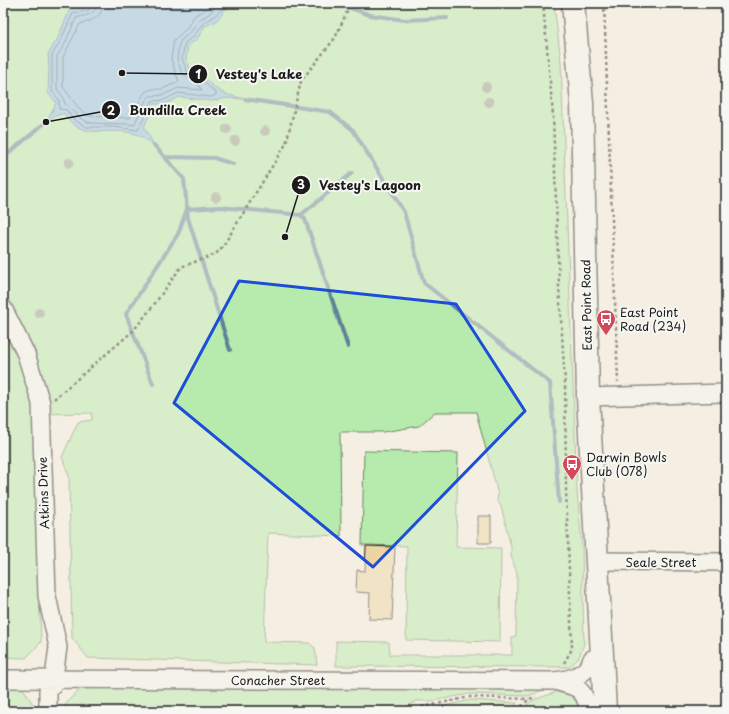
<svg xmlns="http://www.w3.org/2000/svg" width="729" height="714" viewBox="0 0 729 714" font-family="'Playpen Sans',sans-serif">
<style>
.green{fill:#b7ebad;stroke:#6a8464}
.water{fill:#8ec2eb;stroke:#608098}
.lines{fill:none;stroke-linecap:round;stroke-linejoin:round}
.shore{stroke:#4a5e6f;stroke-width:1}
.stream{stroke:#608098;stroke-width:4}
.building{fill:#edd4a2;stroke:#1c1c1c}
.street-casing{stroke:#1c1c1c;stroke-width:20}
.secondary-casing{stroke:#1c1c1c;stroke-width:25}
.path{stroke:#1c1c1c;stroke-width:2.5;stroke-dasharray:3 3;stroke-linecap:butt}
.street{stroke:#f6f6f2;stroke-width:17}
.secondary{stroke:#f6f6f2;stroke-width:22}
.tree{fill:#969d8d}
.marked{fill:none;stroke:#1d4ed8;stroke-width:3;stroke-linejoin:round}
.labels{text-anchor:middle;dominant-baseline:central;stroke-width:4;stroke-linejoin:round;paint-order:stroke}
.street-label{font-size:12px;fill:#1c1c1c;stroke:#f6f6f2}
.poi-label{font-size:12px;fill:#1c1c1c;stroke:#f6f6f2;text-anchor:start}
.leader{fill:none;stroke:#1c1c1c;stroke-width:1.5}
.callout-dot{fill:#1c1c1c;stroke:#f6f6f2;stroke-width:1.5}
.mark-label{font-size:12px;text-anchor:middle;font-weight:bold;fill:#fff}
.callout-label{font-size:13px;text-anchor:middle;font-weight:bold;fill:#1c1c1c;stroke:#f6f6f2;stroke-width:4;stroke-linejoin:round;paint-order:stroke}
</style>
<rect width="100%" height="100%" fill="#f4efe2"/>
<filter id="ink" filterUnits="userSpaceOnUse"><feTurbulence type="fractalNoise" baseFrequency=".025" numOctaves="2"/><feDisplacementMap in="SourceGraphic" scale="8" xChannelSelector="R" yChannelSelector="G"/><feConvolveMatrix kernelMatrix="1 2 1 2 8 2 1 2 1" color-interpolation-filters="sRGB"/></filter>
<g filter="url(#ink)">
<path class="green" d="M3 3H554L561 62 577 491 582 546 584 644 578 659 569 667 336 666V641L389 642 390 655H512V637L516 636 517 573 511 556V547L501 506 497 501 498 494 476 412H435L419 426 383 432H340L341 536 268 533 264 642 309 643 315 648 317 665 88 658 72 638 69 476 62 457 78 422 92 420V413L33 414 41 642 26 658 3 657Z
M364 451 458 453 456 547 501 548 500 642 406 640 407 546 362 545Z
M3 684 21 685 33 704 30 711H3Z
M363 684 381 689 403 685 546 689 528 696 469 694 432 701H416L400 711H64C64 701 78 692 85 686Z
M556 692 570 695 582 708 583 711H521L531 701Z
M471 700 517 703 510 711H422Z"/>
<path class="water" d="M90 3H239L227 8 215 22 205 26 197 39 188 46 186 58 190 69C203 76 211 86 223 93 230 96 238 97 245 99L228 98 212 101 179 97 165 104H154L144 127 154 145C149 142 144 137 138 135 112 124 82 144 64 113L55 116 46 122C49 114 54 110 56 102L48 93 49 67 48 54 57 40 70 9 85 8Z"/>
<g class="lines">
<path class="shore" d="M92 3C91 14 80 11 73 13L60 42 52 55V91L59 100V109L67 110 72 118 86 127H114L138 130 152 101 164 100 178 93 211 97 216 95V93L200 79 187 72 182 58 185 43 194 36 203 23 212 18 229 3
M97 3C96 16 85 15 76 18L65 44 57 56V89L63 97 65 104C74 108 77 118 87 122 96 125 121 122 134 125L146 100 150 96 163 95 178 88 202 90 197 83 182 73 177 59 179 44 182 39 190 33 199 20 209 14 219 3
M103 3C103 18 91 21 80 24L63 57V87L80 110 89 116 130 118 145 92 152 89H162L179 82 171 59 174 40 186 29 195 15 205 10 211 3"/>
<path class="stream" d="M339 4 370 15 405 20 447 18
M245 99 330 112 353 130 404 212 424 283 550 383 559 502
M154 145 184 179 188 218 230 350
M165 157 214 158 233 164
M3 158 46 122
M301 215 352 173
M153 384 126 314 178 234 187 209 220 207 301 215 305 219 348 347"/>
</g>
<path class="building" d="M478 516H491V543H478Z
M366 546 395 547 392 620 369 619 370 593 356 592 357 570 365 571Z
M721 703H726V711H720Z"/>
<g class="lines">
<defs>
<path id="street" d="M3 308 26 354 41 403 47 596 58 647 53 685 48 690V711
M588 397 726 393
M597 561 726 562
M3 679 553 681C568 680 587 676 592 659
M555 681C577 687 584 687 589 711"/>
<path id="secondary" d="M573 3 582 103 588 397 605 711"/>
</defs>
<use href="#street" class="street-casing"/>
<use href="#secondary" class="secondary-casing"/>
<path class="path" d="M543 3 553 115 559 287 565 383 566 489 572 649 564 663
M604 3 618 382
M54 399 133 331 153 306 181 267 216 254 223 246 286 144 301 81 335 38 351 3
M417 711 422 707 470 697 529 699
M517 711 529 699 536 697"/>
<use href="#street" class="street"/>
<use href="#secondary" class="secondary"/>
</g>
<g class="tree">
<circle cx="486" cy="87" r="5"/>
<circle cx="489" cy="102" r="5"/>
<circle cx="227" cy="129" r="5"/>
<circle cx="265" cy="131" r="5"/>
<circle cx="235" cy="141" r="5"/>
<circle cx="69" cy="163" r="5"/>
<circle cx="216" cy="197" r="5"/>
<circle cx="39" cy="313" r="5"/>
</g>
</g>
<path d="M0 0H729V714H0ZM239 281 456 304 525 411 373 567 174 403Z" fill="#f4efe2" fill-opacity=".55" fill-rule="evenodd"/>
<path class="marked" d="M239 281 456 304 525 411 373 567 174 403Z"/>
<defs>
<symbol id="bus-pin" viewBox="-11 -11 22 30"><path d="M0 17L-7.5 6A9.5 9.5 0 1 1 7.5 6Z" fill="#d1495b" stroke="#f6f6f2"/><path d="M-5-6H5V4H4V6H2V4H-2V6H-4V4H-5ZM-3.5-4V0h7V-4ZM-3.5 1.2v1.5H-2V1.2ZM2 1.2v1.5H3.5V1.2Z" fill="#fff"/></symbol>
</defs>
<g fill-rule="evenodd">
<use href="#bus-pin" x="595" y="308" width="22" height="30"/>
<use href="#bus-pin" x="561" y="453" width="22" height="30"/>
</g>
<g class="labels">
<g class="street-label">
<text transform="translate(586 305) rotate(-91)">East Point Road</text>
<text transform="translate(43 493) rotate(-92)">Atkins Drive</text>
<text x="661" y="562">Seale Street</text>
<text x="278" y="680">Conacher Street</text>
</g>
<g class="poi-label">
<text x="620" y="312">East Point<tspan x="620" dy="14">Road (234)</tspan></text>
<text x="586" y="457">Darwin Bowls<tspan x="586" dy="14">Club (078)</tspan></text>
</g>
</g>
<path class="leader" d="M122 73L198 74M46 122L111 110M285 237L301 185"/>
<g class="callout-dot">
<circle cx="122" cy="73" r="4"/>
<circle cx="46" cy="122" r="4"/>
<circle cx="285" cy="237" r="4"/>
<circle cx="198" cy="74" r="10"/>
<circle cx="111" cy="110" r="10"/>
<circle cx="301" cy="185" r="10"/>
</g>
<g class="mark-label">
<text x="198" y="79">1</text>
<text x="111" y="115">2</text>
<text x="301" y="189">3</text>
</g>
<g class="callout-label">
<text x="259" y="79">Vestey's Lake</text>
<text x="178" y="115">Bundilla Creek</text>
<text x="370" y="190">Vestey's Lagoon</text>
</g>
<rect width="729" height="714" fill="none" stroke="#f6f6f2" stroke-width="16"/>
<rect x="8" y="8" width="713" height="698" fill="none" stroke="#1c1c1c" stroke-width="1.5" filter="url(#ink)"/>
</svg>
